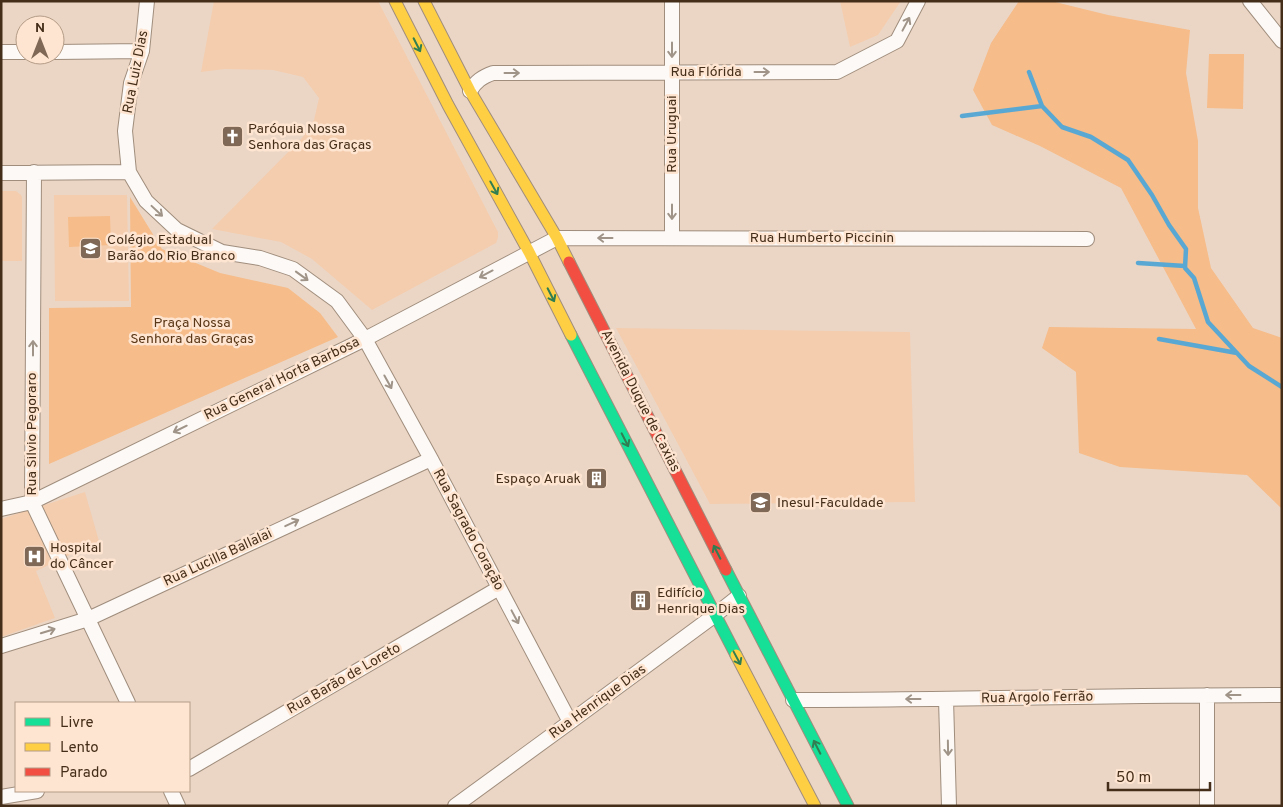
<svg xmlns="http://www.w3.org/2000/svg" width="1283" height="807" viewBox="0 0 1283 807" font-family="Overpass,sans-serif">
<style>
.built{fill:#f4cdae}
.green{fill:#f6bc89}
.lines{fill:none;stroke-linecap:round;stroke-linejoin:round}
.stream{stroke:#59a8d3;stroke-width:4.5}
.street-casing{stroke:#a08d7c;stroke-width:16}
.fast-casing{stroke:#a08d7c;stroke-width:13}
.slow-casing{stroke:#a08d7c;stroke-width:13}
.jam-casing{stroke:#a08d7c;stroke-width:13}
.street{stroke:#fcf9f6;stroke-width:14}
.fast{stroke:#16e098;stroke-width:11}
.slow{stroke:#ffcf43;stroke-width:11}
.jam{stroke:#f24e42;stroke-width:11}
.oneway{stroke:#a09488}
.oneway2{stroke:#307e52}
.labels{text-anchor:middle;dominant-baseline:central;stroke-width:5;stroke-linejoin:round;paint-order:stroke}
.street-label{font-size:14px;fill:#452e19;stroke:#fee5d1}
.poi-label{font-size:14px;fill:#452e19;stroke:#fee5d1;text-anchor:start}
.park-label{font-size:14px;fill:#5a3716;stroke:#fee5d1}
</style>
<rect width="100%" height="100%" fill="#ebd6c6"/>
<path class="built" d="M214 1H378L498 232V238L496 243 372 310 312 259 281 242 212 229 302 138 314 120 319 98 303 77 273 70 225 69 201 72Z
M840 1H901L878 35 850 47Z
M1 191H16L21 195 22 197V261H1Z
M54 195H127L129 301H55Z
M616 328 910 332 915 502 710 504Z
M85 492 99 541 36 571 55 618 1 637V519Z"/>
<path class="green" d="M1019 1H1051L1108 15 1190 30 1186 73 1198 141V208L1211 268 1253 328 1282 338V509L1247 475 1120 467 1079 453 1076 372 1042 348 1049 327 1196 329 1121 188 1040 146 992 125 973 90 991 43Z
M1209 54H1244L1243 109 1207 108Z
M130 197 162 249 220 273 288 288 320 313 338 337 49 464V308L131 307Z
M110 216 111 245 69 247 68 217Z"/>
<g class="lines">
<path class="stream" d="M1029 72 1042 106 1062 127 1091 137 1128 160 1152 195 1169 225 1186 249 1185 268 1194 278 1208 322 1249 366 1282 387
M962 116 1042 106
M1138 263 1185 266
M1159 339 1237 353"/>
<defs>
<path id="street" d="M147 1 142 51 131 83 125 131 129 172 146 201 177 230 222 252 260 258 293 269 337 301 365 339 431 459 570 722
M1250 1 1282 41
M1 52H25
M55 52 142 51
M470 91C476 81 482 77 493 73L837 72 897 41 918 1
M34 172 32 502 128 703
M1 173 129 172
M672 238V1
M1 509 32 502 365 339 557 238 1087 239
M1 646 88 619 431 459
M1207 695V806
M946 699 949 806
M793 700C956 700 1119 695 1282 695
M189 769 499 588
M171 791 178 806
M1 797 37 791
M455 806 570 722 715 615 739 596"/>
<path id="fast" d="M571 335 736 655
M726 570 848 806"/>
<path id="slow" d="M395 1 448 105 529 252 571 335
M424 1 470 91 557 238 569 262
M736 655 815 806"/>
<path id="jam" d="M569 262 726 570"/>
</defs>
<use href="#street" class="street-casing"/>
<use href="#fast" class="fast-casing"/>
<use href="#slow" class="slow-casing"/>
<use href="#jam" class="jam-casing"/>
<use href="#street" class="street"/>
<use href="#fast" class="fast"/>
<use href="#slow" class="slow"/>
<use href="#jam" class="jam"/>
</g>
<defs><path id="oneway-shaft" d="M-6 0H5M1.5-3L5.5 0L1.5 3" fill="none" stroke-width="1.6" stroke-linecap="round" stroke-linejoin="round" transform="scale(1.25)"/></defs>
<g class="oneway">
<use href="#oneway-shaft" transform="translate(906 24) rotate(-62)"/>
<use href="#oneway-shaft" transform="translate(672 50) rotate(90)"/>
<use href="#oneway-shaft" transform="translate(762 72)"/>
<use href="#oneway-shaft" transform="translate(512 73)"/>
<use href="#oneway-shaft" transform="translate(157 211) rotate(43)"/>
<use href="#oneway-shaft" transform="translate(672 212) rotate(90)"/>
<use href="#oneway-shaft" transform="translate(605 238) rotate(-180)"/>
<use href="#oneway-shaft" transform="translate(486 274) rotate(152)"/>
<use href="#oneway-shaft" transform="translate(302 276) rotate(36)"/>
<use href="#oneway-shaft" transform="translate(33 348) rotate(-90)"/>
<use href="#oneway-shaft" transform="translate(388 382) rotate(61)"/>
<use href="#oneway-shaft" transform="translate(180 429) rotate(154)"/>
<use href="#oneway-shaft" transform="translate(292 523) rotate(-25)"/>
<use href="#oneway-shaft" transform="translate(515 617) rotate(62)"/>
<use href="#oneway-shaft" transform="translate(48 631) rotate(-17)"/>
<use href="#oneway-shaft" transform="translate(1233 695) rotate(180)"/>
<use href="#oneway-shaft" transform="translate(913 699) rotate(180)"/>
<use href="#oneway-shaft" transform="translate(948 748) rotate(89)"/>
</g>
<g class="oneway2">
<use href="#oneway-shaft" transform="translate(417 45) rotate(63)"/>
<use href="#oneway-shaft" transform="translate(494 188) rotate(61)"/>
<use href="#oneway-shaft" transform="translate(551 295) rotate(63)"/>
<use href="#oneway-shaft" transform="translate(625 440) rotate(63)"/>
<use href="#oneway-shaft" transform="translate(717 552) rotate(-117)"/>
<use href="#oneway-shaft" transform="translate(737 658) rotate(62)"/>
<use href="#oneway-shaft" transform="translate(817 747) rotate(-117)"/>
</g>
<defs>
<symbol id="church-square" viewBox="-11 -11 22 22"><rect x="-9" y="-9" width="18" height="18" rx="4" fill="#7f6956" stroke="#fee5d1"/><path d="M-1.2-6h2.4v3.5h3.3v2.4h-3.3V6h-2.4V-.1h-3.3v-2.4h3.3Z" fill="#fff"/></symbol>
<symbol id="school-square" viewBox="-11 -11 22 22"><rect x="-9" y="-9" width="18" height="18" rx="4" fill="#7f6956" stroke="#fee5d1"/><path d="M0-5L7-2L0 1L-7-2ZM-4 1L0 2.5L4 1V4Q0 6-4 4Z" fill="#fff"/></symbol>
<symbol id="building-square" viewBox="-11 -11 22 22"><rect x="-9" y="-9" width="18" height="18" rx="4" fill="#7f6956" stroke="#fee5d1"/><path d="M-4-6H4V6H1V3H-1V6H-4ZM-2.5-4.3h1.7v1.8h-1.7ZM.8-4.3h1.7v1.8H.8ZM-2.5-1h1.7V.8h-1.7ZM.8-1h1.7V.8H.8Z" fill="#fff"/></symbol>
<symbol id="university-square" viewBox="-11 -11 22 22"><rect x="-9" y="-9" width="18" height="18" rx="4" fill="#7f6956" stroke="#fee5d1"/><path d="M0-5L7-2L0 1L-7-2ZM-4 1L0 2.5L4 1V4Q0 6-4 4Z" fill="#fff"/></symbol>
<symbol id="hospital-square" viewBox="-11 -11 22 22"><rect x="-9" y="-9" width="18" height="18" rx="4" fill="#7f6956" stroke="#fee5d1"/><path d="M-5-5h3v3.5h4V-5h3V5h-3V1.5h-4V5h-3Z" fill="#fff"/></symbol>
</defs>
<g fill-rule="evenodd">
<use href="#church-square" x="220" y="124" width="25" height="25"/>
<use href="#school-square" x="78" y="236" width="25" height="25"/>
<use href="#building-square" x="584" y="466" width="25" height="25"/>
<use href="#university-square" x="748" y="490" width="25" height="25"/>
<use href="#hospital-square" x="22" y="544" width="25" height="25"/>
<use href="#building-square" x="628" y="588" width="25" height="25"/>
</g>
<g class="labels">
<g class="street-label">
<text transform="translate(136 72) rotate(-79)">Rua Luiz Dias</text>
<text x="706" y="72">Rua Flórida</text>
<text transform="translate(672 134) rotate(-90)">Rua Uruguai</text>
<text x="822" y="238">Rua Humberto Piccinin</text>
<text transform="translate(282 379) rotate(-26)">Rua General Horta Barbosa</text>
<text transform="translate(640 401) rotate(63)">Avenida Duque de Caxias</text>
<text transform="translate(32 434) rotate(-90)">Rua Silvio Pegoraro</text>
<text transform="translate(468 530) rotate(62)">Rua Sagrado Coração</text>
<text transform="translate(218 558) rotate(-25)">Rua Lucilla Ballalai</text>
<text transform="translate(344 679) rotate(-30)">Rua Barão de Loreto</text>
<text transform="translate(1037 698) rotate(-1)">Rua Argolo Ferrão</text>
<text transform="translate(598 702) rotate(-36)">Rua Henrique Dias</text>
</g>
<g class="poi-label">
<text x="248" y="129">Paróquia Nossa<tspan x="248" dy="16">Senhora das Graças</tspan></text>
<text x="107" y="240">Colégio Estadual<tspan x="107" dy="16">Barão do Rio Branco</tspan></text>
<text x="581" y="479" text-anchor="end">Espaço Aruak</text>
<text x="777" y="503">Inesul-Faculdade</text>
<text x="50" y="548">Hospital<tspan x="50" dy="16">do Câncer</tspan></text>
<text x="657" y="593">Edifício<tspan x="657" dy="16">Henrique Dias</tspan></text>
</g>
<g class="park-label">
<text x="192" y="323">Praça Nossa<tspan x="192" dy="16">Senhora das Graças</tspan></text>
</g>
</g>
<rect width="1283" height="807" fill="none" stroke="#452e19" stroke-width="5"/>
<rect x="15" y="702" width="175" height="90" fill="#fee5d1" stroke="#b49c87"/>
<rect x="25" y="718" width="25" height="8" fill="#16e098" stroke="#b49c87"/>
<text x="60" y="727" font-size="15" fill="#452e19">Livre</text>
<rect x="25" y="743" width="25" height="8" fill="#ffcf43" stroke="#b49c87"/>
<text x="60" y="752" font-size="15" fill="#452e19">Lento</text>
<rect x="25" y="768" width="25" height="8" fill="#f24e42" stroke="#b49c87"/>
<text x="60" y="777" font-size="15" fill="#452e19">Parado</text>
<g transform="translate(40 40)"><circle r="24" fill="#fee5d1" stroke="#b49c87"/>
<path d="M0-4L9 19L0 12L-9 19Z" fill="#7f6956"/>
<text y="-8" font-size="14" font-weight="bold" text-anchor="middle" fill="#452e19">N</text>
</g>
<path d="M1108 782v8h102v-8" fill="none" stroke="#452e19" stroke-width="2.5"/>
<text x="1116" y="782" font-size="15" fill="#452e19" stroke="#fee5d1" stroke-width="4" paint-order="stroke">50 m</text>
</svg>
